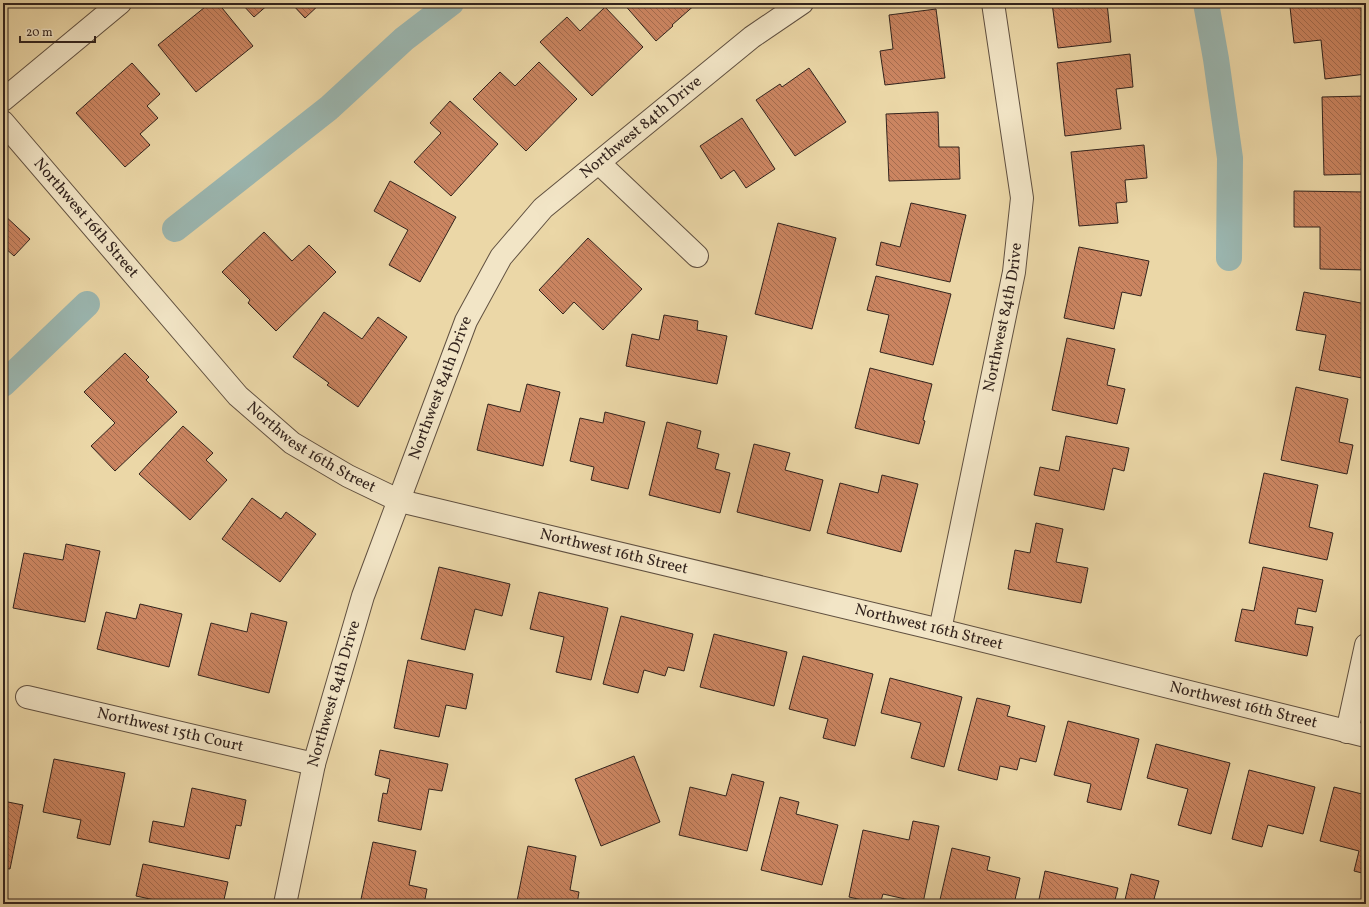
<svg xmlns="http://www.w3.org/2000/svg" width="1369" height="907" viewBox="0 0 1369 907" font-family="Vollkorn,serif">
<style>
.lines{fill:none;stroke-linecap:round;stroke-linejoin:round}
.canal{stroke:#9bb7b1;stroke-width:26}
.building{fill:url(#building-back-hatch);stroke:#32231d}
.street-casing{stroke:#605040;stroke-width:24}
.street{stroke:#f2e5c6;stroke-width:22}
.labels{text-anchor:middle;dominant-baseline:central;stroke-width:3;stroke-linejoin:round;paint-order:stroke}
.street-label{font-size:16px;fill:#32231d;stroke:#f2e5c6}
</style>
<defs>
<pattern id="building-back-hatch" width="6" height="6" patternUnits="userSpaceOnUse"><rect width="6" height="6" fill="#cb8561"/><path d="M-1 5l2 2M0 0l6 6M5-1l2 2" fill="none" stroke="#a56c4f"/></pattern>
</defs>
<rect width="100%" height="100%" fill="#ebd7a7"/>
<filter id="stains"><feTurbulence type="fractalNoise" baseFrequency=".005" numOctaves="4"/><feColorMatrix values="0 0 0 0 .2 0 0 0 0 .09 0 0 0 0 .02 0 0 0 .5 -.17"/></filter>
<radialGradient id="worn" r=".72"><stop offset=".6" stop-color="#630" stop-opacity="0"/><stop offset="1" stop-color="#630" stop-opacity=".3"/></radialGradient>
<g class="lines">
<path class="canal" d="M1206 3 1216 59 1230 158 1229 258
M175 229 329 108 404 39 451 3
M3 384 87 304"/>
</g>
<path class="building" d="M3 3H13L3 13Z
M210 3H218L253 46 196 92 158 45Z
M241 3H270L254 17Z
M291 3H321L305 18Z
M623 3H697L672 25 673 26 656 41Z
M1052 3H1107L1111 42 1058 48Z
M1328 3H1364L1366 24V74L1325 79 1321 40 1294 43 1290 7Z
M605 7 643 47 592 96 540 42 567 17 580 31Z
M936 9 945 78 885 85 880 51 893 49 889 15Z
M1130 54 1133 87 1116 89 1121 129 1065 136 1057 63Z
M539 62 577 99 526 151 473 99 500 72 515 86Z
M132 63 160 94 147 106 158 118 140 134 150 145 125 167 76 113Z
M809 68 846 122 795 156 756 100 780 84 782 87Z
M1366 96V174L1324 175 1322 97Z
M450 101 498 144 451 196 414 162 441 133 430 123Z
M938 112 939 147H959L960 179 889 181 886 114Z
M742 118 775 169 746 188 734 170 721 179 700 146Z
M1144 145 1147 178 1125 180 1127 202 1116 203 1118 223 1079 226 1071 152Z
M390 181 456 217 420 282 389 265 408 230 374 211Z
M1294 191 1366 192V270L1320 269V227H1294Z
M911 203 966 215 950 282 876 265 881 242 900 247Z
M3 214 30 239 14 256 4 247 3 248Z
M778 223 836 238 812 329 755 314Z
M264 232 292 261 309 245 336 272 276 331 248 303 250 300 222 272Z
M588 238 642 289 603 330 574 302 563 314 539 290Z
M1079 247 1149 261 1141 296 1122 292 1114 329 1064 318Z
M876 276 951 294 933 365 880 352 889 315 867 310Z
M1304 292 1366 304V359L1362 378 1319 370 1326 335 1296 330Z
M324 312 362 339 378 317 407 337 358 407 327 385 329 383 293 357Z
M664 315 698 321 697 330 727 336 717 384 626 366 632 334 659 340Z
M1067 338 1115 349 1107 385 1125 389 1117 424 1052 410Z
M125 353 149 377 146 380 177 412 115 471 91 446 115 423 84 392Z
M870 368 932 384 923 420 925 421 919 444 855 428Z
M527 384 560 392 543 466 477 450 488 404 520 412Z
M1296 387 1348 399 1339 442 1353 445 1347 474 1281 460Z
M605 412 645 422 628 489 591 480 594 467 570 461 580 418 603 423Z
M667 422 701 431 697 448 719 454 715 469 730 473 720 513 649 495Z
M183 426 213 453 206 460 227 480 190 520 139 474Z
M1066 436 1129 448 1124 471 1113 468 1104 510 1034 495 1040 467 1059 471Z
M754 444 790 453 785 470 823 480 810 531 737 512Z
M1264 473 1318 485 1309 527 1333 533 1327 560 1249 543Z
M882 475 918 484 901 552 827 533 840 483 878 493Z
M252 498 281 519 286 512 316 534 280 582 222 539Z
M1036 523 1063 529 1056 562 1088 568 1081 603 1008 589 1015 550 1030 553Z
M66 544 100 551 85 622 13 608 24 553 63 560Z
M439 567 510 584 502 616 475 609 465 650 421 639Z
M1263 567 1323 580 1316 612 1298 608 1295 624 1313 627 1307 656 1235 641 1242 609 1254 611Z
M539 592 608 608 591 680 556 672 564 637 530 629Z
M140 604 182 614 169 667 97 649 106 612 136 619Z
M251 613 287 622 269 693 198 675 211 623 247 632Z
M621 616 693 634 684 671 668 667 665 676 644 670 638 693 603 684Z
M714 634 787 652 774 706 700 687Z
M803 656 873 674 855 746 823 738 828 719 789 709Z
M408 660 473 674 466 709 446 705 439 737 394 728Z
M890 678 962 697 944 767 911 758 921 723 881 713Z
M977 698 1010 706 1007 716 1045 726 1036 762 1020 758 1017 770 1000 766 997 780 958 770Z
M1068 721 1139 739 1121 810 1087 802 1091 784 1054 775Z
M1156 744 1230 763 1211 834 1178 825 1188 789 1147 778Z
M380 750 448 764 442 791 429 789 421 830 378 821 383 793 387 794 390 779 375 775Z
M634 756 660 822 601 846 575 779Z
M54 759 125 773 110 845 77 838 81 820 43 812Z
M1249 770 1315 787 1303 834 1268 825 1262 847 1232 839Z
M732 774 764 782 747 851 679 835 690 787 726 796Z
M1334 787 1366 795 1364 806H1366V874L1354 871 1359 851 1320 841Z
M192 788 246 800 241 826 236 825 229 859 149 842 153 821 184 827Z
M780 797 799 802 796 814 838 825 822 885 761 870Z
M3 801 23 805 10 869 3 868Z
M913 821 939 826 923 903 883 894 880 904 849 897 863 830 909 840Z
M373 842 416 851 409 885 427 889 424 904H360Z
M528 846 576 856 570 890 579 892 577 904H534L517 901Z
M952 848 990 857 987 870 1020 878 1014 904H939Z
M143 864 228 882 223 904H168L169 903 136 896Z
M1045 871 1118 888 1114 904H1038Z
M1131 874 1159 881 1154 899 1174 904H1124Z"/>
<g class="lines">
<defs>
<g id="street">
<path d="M3 100 120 3"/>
<path id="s1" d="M3 122 238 396 292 443 348 476 400 501 940 630 1366 736"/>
<path d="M599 163 697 256"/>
<path id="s2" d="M940 630 1014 272 1022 198 993 3"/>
<path id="s3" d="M27 697 314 764"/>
<path d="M1347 732 1366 645"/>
<path id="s4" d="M285 904 314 764 363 596 466 321 501 257 543 208 752 37 802 3"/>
</g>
</defs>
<use href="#street" class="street-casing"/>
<use href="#street" class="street"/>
</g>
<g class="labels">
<g class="street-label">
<text stroke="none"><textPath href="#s4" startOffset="876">Northwest 84th Drive</textPath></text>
<text stroke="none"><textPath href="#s1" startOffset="127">Northwest 16th Street</textPath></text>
<text stroke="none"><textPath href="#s2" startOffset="319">Northwest 84th Drive</textPath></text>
<text stroke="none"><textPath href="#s4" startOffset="540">Northwest 84th Drive</textPath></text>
<text stroke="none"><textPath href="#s1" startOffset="451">Northwest 16th Street</textPath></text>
<text stroke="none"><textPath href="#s1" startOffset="775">Northwest 16th Street</textPath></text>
<text stroke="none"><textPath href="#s1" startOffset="1099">Northwest 16th Street</textPath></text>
<text stroke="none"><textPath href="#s4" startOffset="216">Northwest 84th Drive</textPath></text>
<text stroke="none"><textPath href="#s1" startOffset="1423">Northwest 16th Street</textPath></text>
<text stroke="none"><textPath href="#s3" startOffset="147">Northwest 15th Court</textPath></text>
</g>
</g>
<rect width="1369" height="907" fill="none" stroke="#ebd7a7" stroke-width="16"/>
<rect x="4" y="4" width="1361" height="899" fill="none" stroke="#32231d" stroke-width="2"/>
<rect x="8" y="8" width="1353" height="891" fill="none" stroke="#32231d"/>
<path d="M20 36v6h75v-6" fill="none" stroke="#32231d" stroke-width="2"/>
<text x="26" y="36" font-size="12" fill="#32231d" stroke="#f2e5c6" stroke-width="3" paint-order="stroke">20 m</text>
<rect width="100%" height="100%" filter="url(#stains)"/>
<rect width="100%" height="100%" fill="url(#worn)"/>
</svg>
